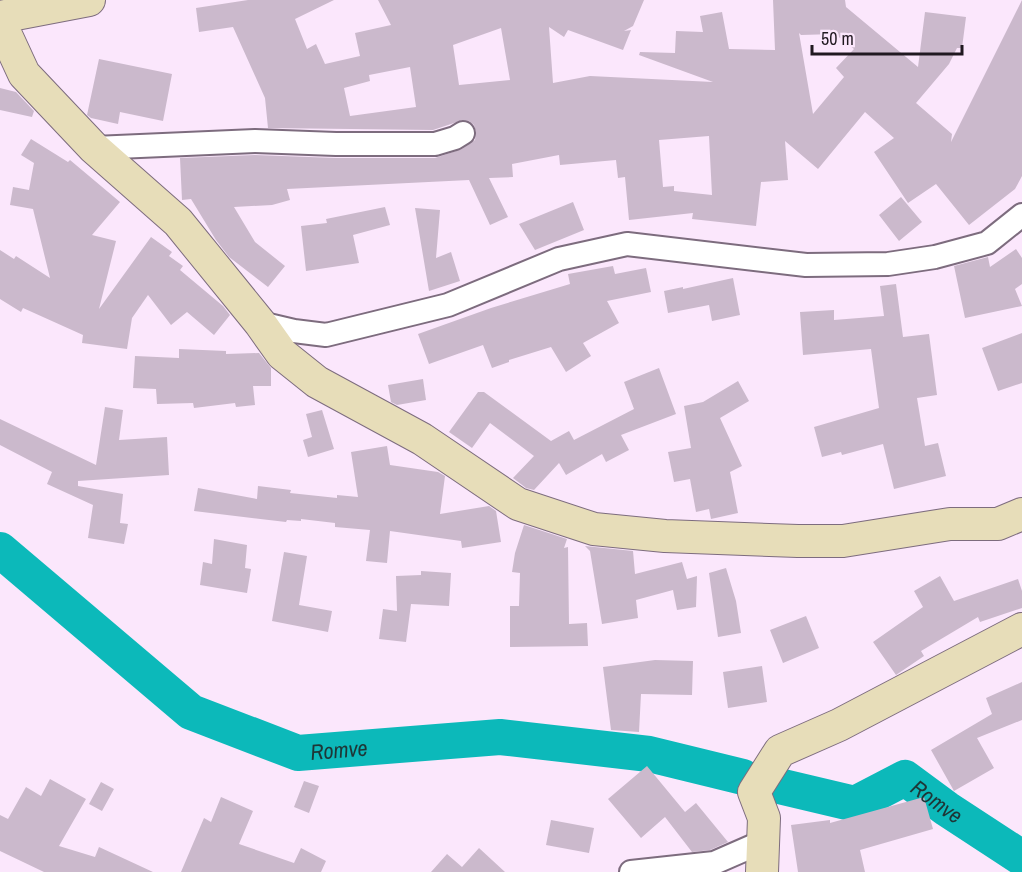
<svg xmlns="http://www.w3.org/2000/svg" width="1022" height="872" viewBox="0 0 1022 872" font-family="'Archivo Narrow',sans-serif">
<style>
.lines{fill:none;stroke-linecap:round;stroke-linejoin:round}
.river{stroke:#0cb9ba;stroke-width:36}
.building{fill:#cbb9cc;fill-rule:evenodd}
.street-casing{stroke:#7d6c7e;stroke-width:26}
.secondary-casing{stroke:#7d6c7e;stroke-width:34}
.street{stroke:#fff;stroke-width:22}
.secondary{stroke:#e7ddb9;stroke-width:32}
.labels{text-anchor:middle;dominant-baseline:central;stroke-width:4.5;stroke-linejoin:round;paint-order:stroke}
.water-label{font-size:22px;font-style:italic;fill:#1e3636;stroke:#fbe7fc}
</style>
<rect width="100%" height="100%" fill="#fbe7fc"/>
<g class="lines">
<g class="river">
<path id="s1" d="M0 550 191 712 298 753 500 737 649 754 743 777"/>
<path id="s2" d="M779 786 855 804 905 778 947 809 1022 858"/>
</g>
</g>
<path class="building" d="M248 0H334L295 19 307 49 316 44 325 64 360 56 355 33 391 25 378 0H644L633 26 624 31 631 30 623 50 568 30 564 37 549 27 553 83 590 76 713 82 639 55 640 52 675 53 676 31 703 32 700 16 722 12 729 49 775 50 773 0H845L846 7 918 67 925 12 966 17 962 48H957L949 64 916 103 952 134 951 142 1022 0V176L1015 189 969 225 936 184 908 203 874 152 894 138 865 112 818 169 785 141 788 180 761 182 756 226 692 219 693 213 629 220 625 177 618 178 616 160 560 165 559 155 512 164 513 177 489 178 508 217 490 225 469 180 287 189 290 200 272 205 234 207 255 242 285 266 268 287 229 257 216 240 191 199 182 200 180 158 255 155 336 158H435L462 149 475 140 476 132 474 125 469 121 463 120 433 130 268 128 265 98 233 27 199 32 196 8ZM501 28 510 80 459 85 453 45ZM799 33 801 35 835 34 854 49 836 68 844 77 813 114ZM410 67 416 107 350 116 344 88 370 81 369 75ZM709 136 712 195 674 191V186L663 187 659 140Z
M99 59 172 74 163 121 120 112 118 124 91 118 87 115Z
M0 88 16 92 34 111 32 117 0 110Z
M31 139 68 162 70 160 120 202 92 235 116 241 99 309 151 237 172 252 169 256 183 266 180 270 223 306 230 315 214 335 187 312 171 325 148 295 132 318 127 349 82 343 83 335 23 308 21 312 0 299V250L14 259 16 256 50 278 33 209 10 205 13 187 29 190 34 163 21 155Z
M901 197 922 222 899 241 879 215Z
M573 202 584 230 535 250 519 224Z
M385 207 390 225 353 235 359 263 306 271 301 226 327 223 326 219Z
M415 208 440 210 436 258 451 252 460 281 429 291Z
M1016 249 1022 258V284L1015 289 1022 306 965 318 954 266 988 257 990 267Z
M613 266 615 274 646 268 651 292 607 301 619 323 583 343 591 356 566 372 551 347 509 360V362L492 368 483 345 429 364 418 334 491 308 570 284 568 274Z
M733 278 740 315 712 321 709 305 668 313 664 291 683 287V289Z
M896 284 903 337 929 334 937 395 917 398 925 446 938 443 946 476 894 489 883 444 842 455 841 452 822 457 814 427 879 408 871 349 803 355 800 312 834 310V320L884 316 880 286Z
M1022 333V383L998 391 982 348Z
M179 349 226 351V354L259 353 271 368V386H253L255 405 236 407 235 403 194 408 193 403 157 404 156 389 133 388 135 356 179 358Z
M659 368 676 414 621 435 629 450 606 462 602 454 566 475 559 463 534 490 526 488 513 478 534 456 490 423 472 448 449 432 478 392H484L551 441 569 431 574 440 634 409 624 382Z
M423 379 426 400 397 405 391 402 388 385Z
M738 381 749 401 720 418 742 466 730 472 738 513 711 519 709 509 696 512 690 479 674 482 668 452 691 448 684 406 703 402Z
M105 407 123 410 119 440 167 437 169 475 78 481V486L123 494 120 523 128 524 124 544 88 538 93 505 47 484 52 472 0 445V419L96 465Z
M322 410 334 449 308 457 303 440 312 437 306 414Z
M387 446 390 465 438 472 445 476 440 514 489 506 496 511 501 542 462 548 461 541 390 531 387 563 366 561 370 530 335 527V523L301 519V521L287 520 286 522 194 511 198 488 257 499 258 486 291 490 290 493 337 498V495L358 497 351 452Z
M524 525 567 539 564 548 568 547 569 624 587 623 588 646 510 647V606H519L520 573 512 572 515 553Z
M214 539 247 545 245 568 251 569 247 593 200 585 203 562 212 564Z
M585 546 633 551 635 574 682 562 687 579 697 576 696 607 677 610 673 590 636 600 638 618 602 624 590 551Z
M284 552 307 556 299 605 332 611 328 632 272 621Z
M726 568 736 601 741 633 718 637 709 573Z
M421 571 451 573 449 606 411 604 406 642 379 639 383 609 397 611 396 576 421 575Z
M940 576 954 601 1018 579 1022 591V608L980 622 978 617 921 651 924 656 896 675 873 642 923 607 914 591Z
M806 616 819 648 783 663 770 630Z
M655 660 693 661 692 695 641 694 639 732 611 730 603 667Z
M762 666 767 702 728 708 723 672Z
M1022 682V720L977 738 994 768 954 791 931 750 992 714 986 698Z
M647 766 685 812 696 803 728 842 710 850 692 852 665 817 641 838 608 799Z
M50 779 86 799 59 846 95 857 99 847 153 872H44L0 851V815L8 819 26 787 41 796Z
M304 781 319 786 309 813 294 807Z
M101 782 114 789 102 811 89 804Z
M221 797 253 811 239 844 294 863 301 848 326 861 321 872H181L204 818 211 822Z
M924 797 933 829 860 850 865 872H798L791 825 830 820V823Z
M551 820 594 828 589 853 546 845Z
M479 848 505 872H431L447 854 462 867Z"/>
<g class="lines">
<defs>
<path id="street" d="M94 148 255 141 336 144H435L455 138 463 133
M260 323 294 331 326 335 448 305 559 259 627 244 806 265 888 264 935 257 987 243 1022 215
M631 872 714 863 762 842"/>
<path id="secondary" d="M0 17 89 0
M0 22 24 74 94 148 178 222 260 323 282 354 317 382 422 439 518 504 594 529 665 536 798 541H843L950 524H998L1022 514
M762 872 764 818 754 792 780 751 839 725 1022 629"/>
</defs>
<use href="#street" class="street-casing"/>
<use href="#secondary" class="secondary-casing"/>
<use href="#street" class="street"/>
<use href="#secondary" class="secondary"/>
</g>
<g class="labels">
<g class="water-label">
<text stroke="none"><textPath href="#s1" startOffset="406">Romve</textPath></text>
<text stroke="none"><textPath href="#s2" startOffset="174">Romve</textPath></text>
</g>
</g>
<path d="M812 45v9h150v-9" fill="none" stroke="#201920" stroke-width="3"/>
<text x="821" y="45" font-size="18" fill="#201920" stroke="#fbe7fc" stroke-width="4.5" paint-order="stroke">50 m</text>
</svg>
